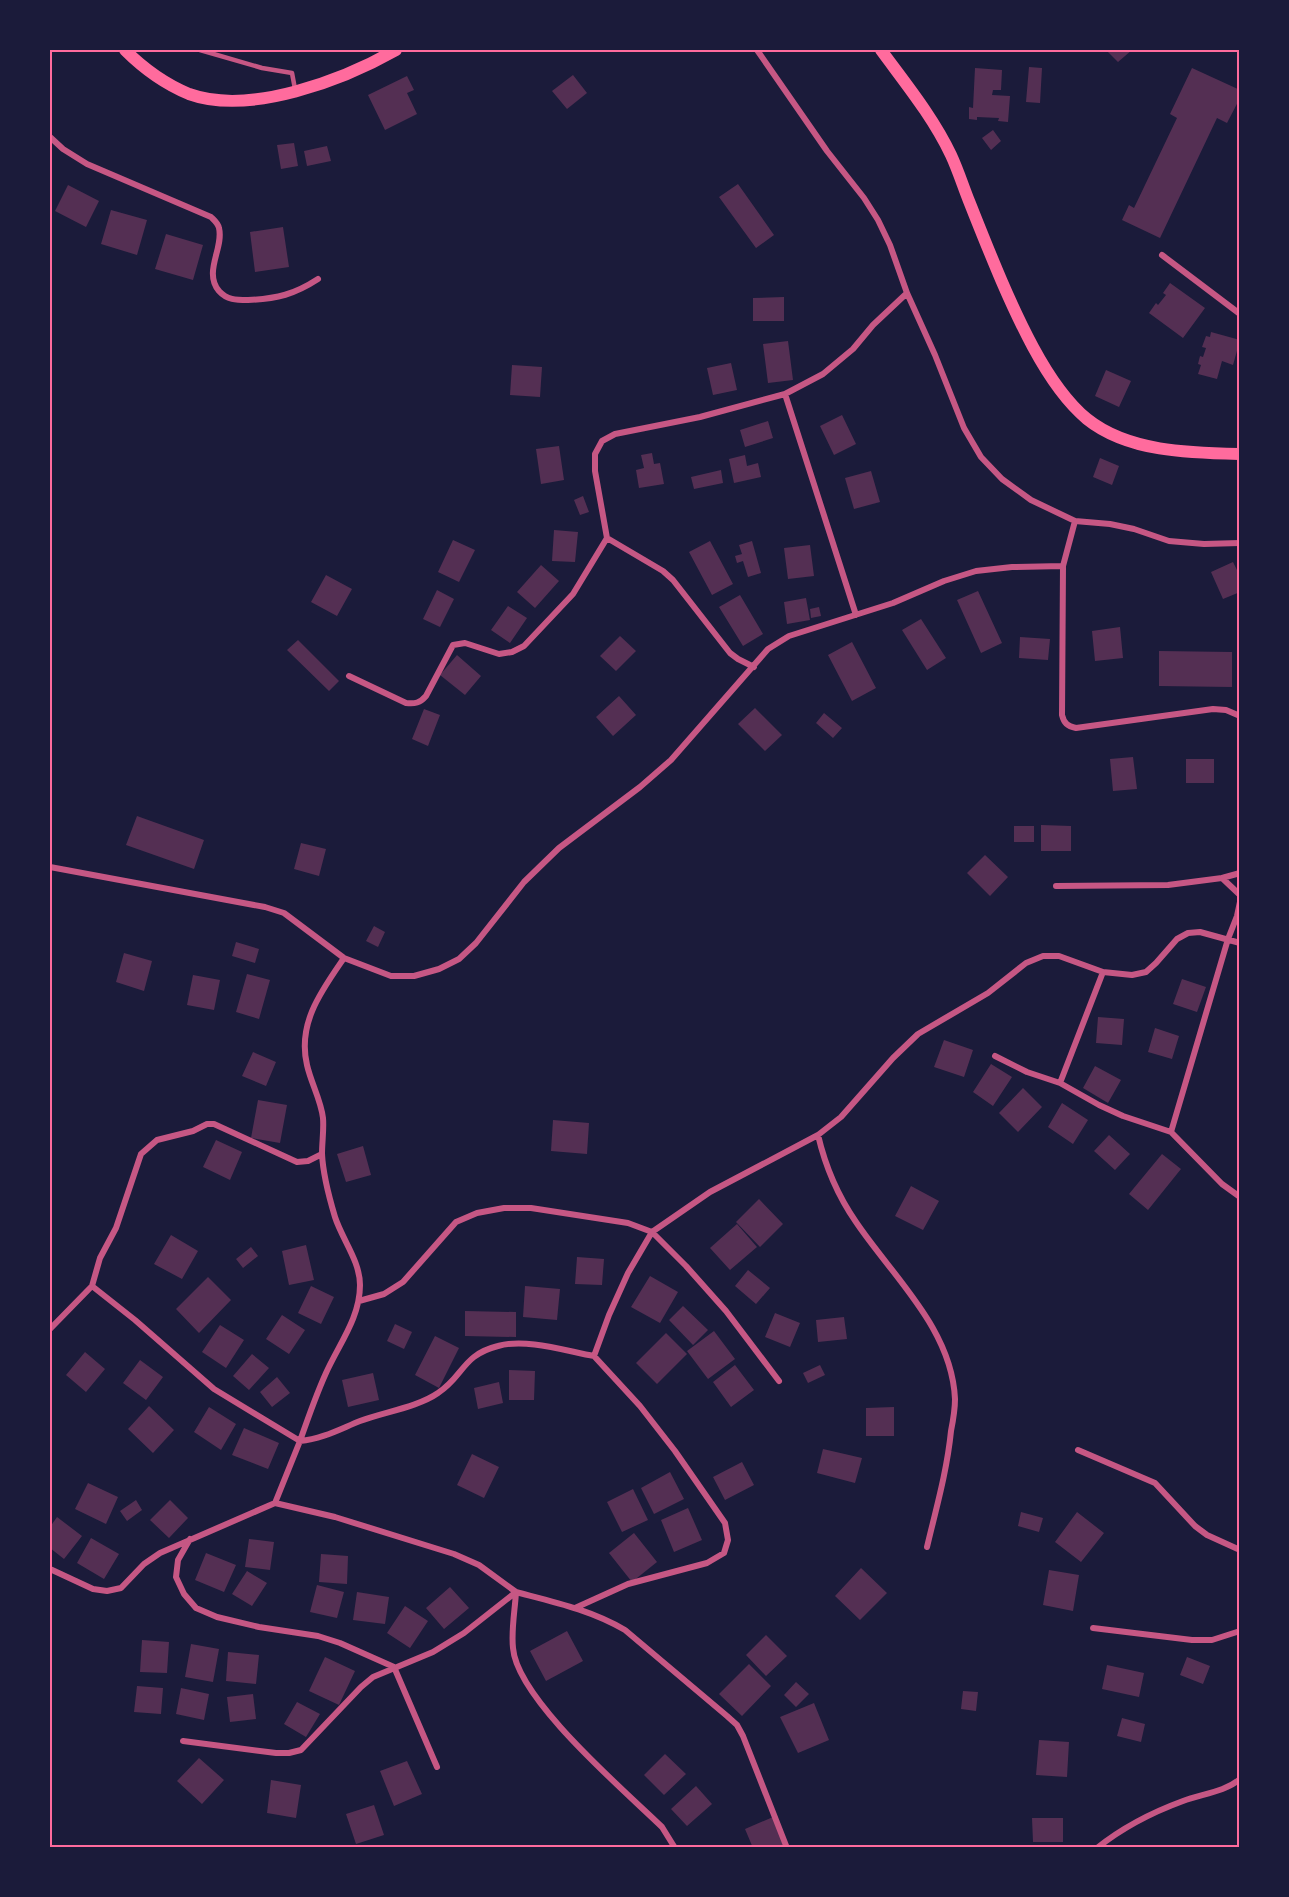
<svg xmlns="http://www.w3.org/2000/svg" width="1289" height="1897" viewBox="0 0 1289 1897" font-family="Karla,sans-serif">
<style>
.building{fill:#542f53}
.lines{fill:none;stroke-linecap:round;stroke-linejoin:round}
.service{stroke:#c65784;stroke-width:4.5}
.minor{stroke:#c65784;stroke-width:6}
.secondary{stroke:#ff6b9d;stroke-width:12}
.neatline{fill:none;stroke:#ff6b9d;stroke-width:2}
</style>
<rect width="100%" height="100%" fill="#1b1b3a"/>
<path class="building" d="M1106 50H1132L1118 62Z
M1029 67 1042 68 1040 103 1026 102Z
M975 68 1002 70 1001 90H993L992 95 1010 96 1008 122 998 121 999 118 977 117V120L969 119V107L973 108Z
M1192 68 1240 90V98L1227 123 1217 118 1160 238 1122 220 1129 205 1134 208 1177 118 1170 114Z
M573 75 587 93 567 109 552 91Z
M407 76 414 90 407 93 417 114 385 130 368 95Z
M993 130 1001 141 991 150 982 138Z
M294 143 298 166 281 169 277 145Z
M327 146 331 161 307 166 304 151Z
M738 184 774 235 756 248 719 197Z
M68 185 99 201 86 227 55 211Z
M111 210 147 220 137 255 101 244Z
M283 227 289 267 255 272 250 232Z
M166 234 203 245 193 280 155 269Z
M1170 283 1205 308 1183 338 1149 313 1156 303 1158 305 1166 295 1163 293Z
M784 297V321H753V298Z
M1211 332 1240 340 1233 365 1222 361 1217 379 1198 374 1201 365 1198 364 1200 356 1203 357 1206 348 1202 347 1206 336 1210 337Z
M788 341 793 380 768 383 763 344Z
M731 363 737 390 713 395 707 368Z
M512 365 542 367 540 397 510 395Z
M1106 370 1131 381 1119 407 1095 396Z
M842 415 856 444 834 455 820 426Z
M768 421 773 438 745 447 740 430Z
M559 446 564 480 541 484 536 449Z
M652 453 654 464 660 463 664 484 639 488 636 470 644 468 641 455Z
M745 455 747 466 758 463 761 477 734 483 729 459Z
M1100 458 1119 466 1112 485 1093 477Z
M721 470 723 483 694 489 691 477Z
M871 471 880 502 854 509 845 478Z
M583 496 589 512 580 515 574 500Z
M554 530 578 532 575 562 552 561Z
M453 540 475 550 459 582 438 572Z
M710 541 733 584 712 595 689 552Z
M752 541 761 573 748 577 743 561 737 563 735 556 742 554 739 545Z
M810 545 814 576 788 579 784 548Z
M1233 562 1240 576V592L1223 599 1211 572Z
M541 565 559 581 535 608 517 592Z
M326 575 352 589 337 616 311 602Z
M437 590 454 599 440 627 423 619Z
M978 591 1002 643 981 653 957 600Z
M740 595 763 634 743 646 719 607Z
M806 598 810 620 787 624 784 602Z
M508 606 527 618 510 643 491 630Z
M819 607 821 616 811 618 810 609Z
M921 619 946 658 927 670 902 630Z
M1120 627 1123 658 1095 661 1092 631Z
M620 636 636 651 616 671 600 656Z
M1020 637 1050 639 1048 660 1019 658Z
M298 640 339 681 329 691 287 650Z
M852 642 876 688 852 701 828 655Z
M1159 651 1232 652V687L1159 686Z
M457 655 481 676 465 695 440 675Z
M619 696 636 715 613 736 596 717Z
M755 708 782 735 765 751 738 724Z
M424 709 440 715 428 746 412 739Z
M824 713 842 728 833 738 816 723Z
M1133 757 1137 789 1113 791 1110 759Z
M1186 759H1214V783H1186Z
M137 816 204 840 194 869 126 845Z
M1041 825 1071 826V851H1041Z
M1014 826H1034V842H1014Z
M301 843 326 849 319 876 294 869Z
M985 855 1008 877 990 896 967 873Z
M374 926 385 932 378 947 366 941Z
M236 942 259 949 255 963 232 956Z
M124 953 152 961 144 991 116 982Z
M247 974 270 980 259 1019 236 1012Z
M193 975 220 980 214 1010 187 1005Z
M1182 979 1206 987 1197 1012 1173 1004Z
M1098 1017 1124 1019 1122 1045 1096 1043Z
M1155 1028 1179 1036 1172 1059 1148 1052Z
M944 1040 973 1050 964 1077 934 1067Z
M253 1052 276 1062 266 1086 242 1076Z
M991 1064 1012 1077 993 1106 973 1092Z
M1095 1066 1121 1080 1108 1103 1083 1088Z
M1023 1088 1042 1107 1018 1132 999 1113Z
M258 1100 287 1105 280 1143 251 1138Z
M1062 1103 1088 1120 1073 1144 1048 1127Z
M553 1120 589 1123 587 1154 551 1151Z
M1109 1135 1130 1154 1115 1170 1094 1151Z
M216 1140 242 1152 230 1180 203 1167Z
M363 1146 371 1175 346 1182 337 1154Z
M1162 1154 1181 1169 1148 1210 1129 1194Z
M911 1186 939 1201 923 1230 895 1216Z
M759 1199 783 1224 760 1247 736 1222Z
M737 1224 757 1247 730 1270 710 1248Z
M171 1235 198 1251 182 1279 154 1264Z
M306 1245 314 1280 289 1285 282 1251Z
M251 1247 258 1256 243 1268 236 1259Z
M577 1257 604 1259 602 1285 575 1284Z
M748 1270 770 1288 756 1304 735 1286Z
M650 1276 678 1292 660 1323 631 1307Z
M208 1277 231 1300 199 1333 176 1309Z
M311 1286 334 1297 321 1324 298 1313Z
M525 1286 560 1289 557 1320 523 1317Z
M683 1306 708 1330 693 1345 669 1320Z
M465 1311 516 1312V1337L465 1336Z
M775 1313 800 1323 790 1347 765 1337Z
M282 1315 305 1330 289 1354 266 1339Z
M844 1317 847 1339 818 1342 816 1320Z
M395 1324 412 1332 404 1349 387 1341Z
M220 1325 244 1340 226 1368 202 1352Z
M714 1331 735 1359 708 1379 687 1351Z
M666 1333 687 1354 657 1384 636 1363Z
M435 1336 459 1348 439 1388 415 1375Z
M85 1352 105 1369 86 1392 66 1375Z
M252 1354 269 1368 249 1390 233 1376Z
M140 1360 163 1377 146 1400 123 1383Z
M735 1365 754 1390 731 1407 713 1382Z
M820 1365 825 1375 808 1383 803 1373Z
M509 1370 535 1371 534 1400H509Z
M373 1373 379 1400 348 1407 342 1380Z
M277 1377 290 1393 272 1407 260 1392Z
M499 1382 503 1403 478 1409 474 1388Z
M149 1406 174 1430 153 1453 128 1429Z
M209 1407 236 1424 221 1450 194 1432Z
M894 1407V1436H866V1408Z
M244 1428 279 1443 268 1469 232 1455Z
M823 1449 862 1458 855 1483 817 1473Z
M472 1454 499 1467 484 1498 457 1485Z
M742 1462 754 1485 725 1500 713 1477Z
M670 1472 684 1499 654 1514 641 1488Z
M88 1483 118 1497 106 1524 75 1509Z
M633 1489 648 1520 622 1532 607 1502Z
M136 1500 142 1510 127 1521 120 1511Z
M170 1500 188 1518 169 1538 150 1520Z
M688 1508 702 1540 674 1552 661 1520Z
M1021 1512 1043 1518 1039 1532 1018 1526Z
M1077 1512 1104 1533 1081 1562 1055 1542Z
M57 1517 82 1536 64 1559 50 1548V1527Z
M634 1533 657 1562 632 1582 609 1553Z
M91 1538 119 1554 104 1579 77 1563Z
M249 1539 274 1542 270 1570 245 1567Z
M206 1553 236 1565 224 1592 195 1580Z
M321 1554 348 1556 347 1584 319 1582Z
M861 1568 887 1593 860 1620 835 1596Z
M1049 1570 1079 1575 1073 1611 1043 1605Z
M247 1571 267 1583 252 1606 232 1594Z
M317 1585 344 1592 337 1618 310 1612Z
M450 1587 469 1608 444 1629 426 1608Z
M357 1592 389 1597 385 1624 353 1620Z
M405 1606 428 1621 410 1648 387 1633Z
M567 1631 583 1661 546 1681 530 1651Z
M766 1635 787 1656 766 1676 746 1655Z
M142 1640 169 1642 167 1673 140 1672Z
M191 1644 219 1649 213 1682 185 1677Z
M228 1652 259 1655 256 1684 226 1681Z
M325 1657 355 1671 339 1705 309 1691Z
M1187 1657 1210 1666 1203 1684 1180 1675Z
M749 1664 771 1686 742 1716 719 1694Z
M1107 1665 1144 1673 1139 1697 1102 1689Z
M796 1682 809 1694 796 1707 784 1695Z
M137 1686 163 1688 161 1714 134 1712Z
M181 1688 209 1694 204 1720 176 1714Z
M963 1691 978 1692 976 1711 961 1709Z
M253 1694 256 1719 230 1722 227 1697Z
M297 1702 320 1714 306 1737 284 1724Z
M814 1703 829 1740 798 1753 780 1717Z
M1122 1718 1145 1724 1141 1742 1117 1736Z
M1039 1740 1069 1742 1067 1777 1036 1775Z
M665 1754 686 1774 664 1795 644 1775Z
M199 1758 224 1780 202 1804 177 1781Z
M407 1761 422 1794 394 1806 380 1771Z
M271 1780 301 1785 296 1818 267 1813Z
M696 1786 712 1804 687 1826 671 1809Z
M374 1805 384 1835 356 1844 346 1814Z
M773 1817 785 1847 753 1848 745 1829Z
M1032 1818H1063V1842H1033Z"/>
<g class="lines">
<path class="service" d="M200 50 262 68 292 73 295 89"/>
<path class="minor" d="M50 137 63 149 87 164 211 217C214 220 218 223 219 228 224 248 203 272 219 291 227 300 236 300 248 300 277 299 295 294 318 279
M1162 255 1240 314
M785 394 856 615
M1075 521 1110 524 1134 529 1169 541 1204 544 1240 543
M607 538 663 571 673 580 730 653 738 659 754 667
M1063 566 1062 715C1064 723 1067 726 1076 728L1213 709 1226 710 1240 716
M349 676 406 703C415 704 420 703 426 696L453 645 465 643 499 654 512 652 524 646 573 594 607 538 595 471V454L602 441 615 434 700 417 785 394 823 374 853 349 873 325 907 293
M50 867 265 907 284 913 344 958 391 976H414L439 969 459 959 476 943 524 882 559 848 640 787 671 760 768 649 789 636 893 603 944 581 976 571 1012 567 1063 566 1075 521 1031 500 1002 479 981 457 964 428 935 355 907 293 890 245 878 220 864 198 827 151 757 50
M1222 878 1240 873
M1056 886 1168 885 1222 878 1240 895
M1103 972 1060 1083 1099 1105 1123 1116 1171 1132 1222 1184 1240 1197
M995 1056 1027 1072 1060 1083
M1171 1132 1228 939 1237 916 1240 902
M818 1135C825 1165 838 1196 856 1222 893 1277 952 1329 955 1399 955 1410 953 1421 951 1431 947 1471 936 1509 927 1547
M92 1286 135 1320 214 1389 300 1441C308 1418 316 1395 326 1373 339 1344 360 1318 360 1285 360 1261 342 1239 335 1217 329 1197 323 1175 322 1154 322 1142 324 1130 323 1118 321 1100 311 1083 307 1065 297 1023 322 990 344 958
M359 1301 384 1294 403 1282 456 1222 477 1213 504 1208H531L628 1223 652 1232 686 1266 726 1311 779 1381
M50 1329 92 1286 100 1258 116 1228 141 1154 157 1140 193 1131 207 1124H214L297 1162 308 1161 322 1154
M1078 1450 1155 1483 1195 1526 1207 1535 1240 1550
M275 1503 300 1441C322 1439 340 1429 360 1421 384 1412 418 1407 438 1393 464 1376 462 1355 498 1346 526 1338 566 1351 594 1356L609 1315 628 1273 652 1232 710 1192 818 1135 841 1117 893 1058 918 1034 988 993 1026 963 1043 956H1059L1103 972 1132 975 1146 972 1156 963 1177 939 1188 933 1200 932 1240 943
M275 1503 335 1517 454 1554 479 1565 516 1592C515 1610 511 1630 513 1648 517 1699 624 1790 662 1827L675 1848
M190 1539 178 1560 176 1577 184 1594 196 1608 217 1617 259 1627 318 1636 340 1643 394 1667 437 1767
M50 1569 93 1589 107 1591 121 1588 144 1564 160 1553 275 1503
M575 1608 628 1584 707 1563 724 1553 728 1540 725 1523 675 1451 640 1406 594 1356
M1093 1628 1192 1640H1212L1240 1631
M183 1741 276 1753H289L301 1750 361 1687 373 1677 433 1652 464 1633 516 1592C554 1602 591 1610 625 1630L727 1716 737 1725 743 1736 787 1848
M1097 1848C1122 1828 1153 1812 1183 1801 1201 1794 1225 1792 1240 1779"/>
<path class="secondary" d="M125 50C143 68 165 84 189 94 250 116 343 80 396 50
M881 50C906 84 933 117 951 155 958 170 963 186 969 201 989 251 1008 300 1033 347 1047 373 1064 400 1087 419 1128 452 1190 453 1240 454"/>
</g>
<rect width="1289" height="1897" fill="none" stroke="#1b1b3a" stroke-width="102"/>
<rect x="51" y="51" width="1187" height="1795" class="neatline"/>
</svg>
